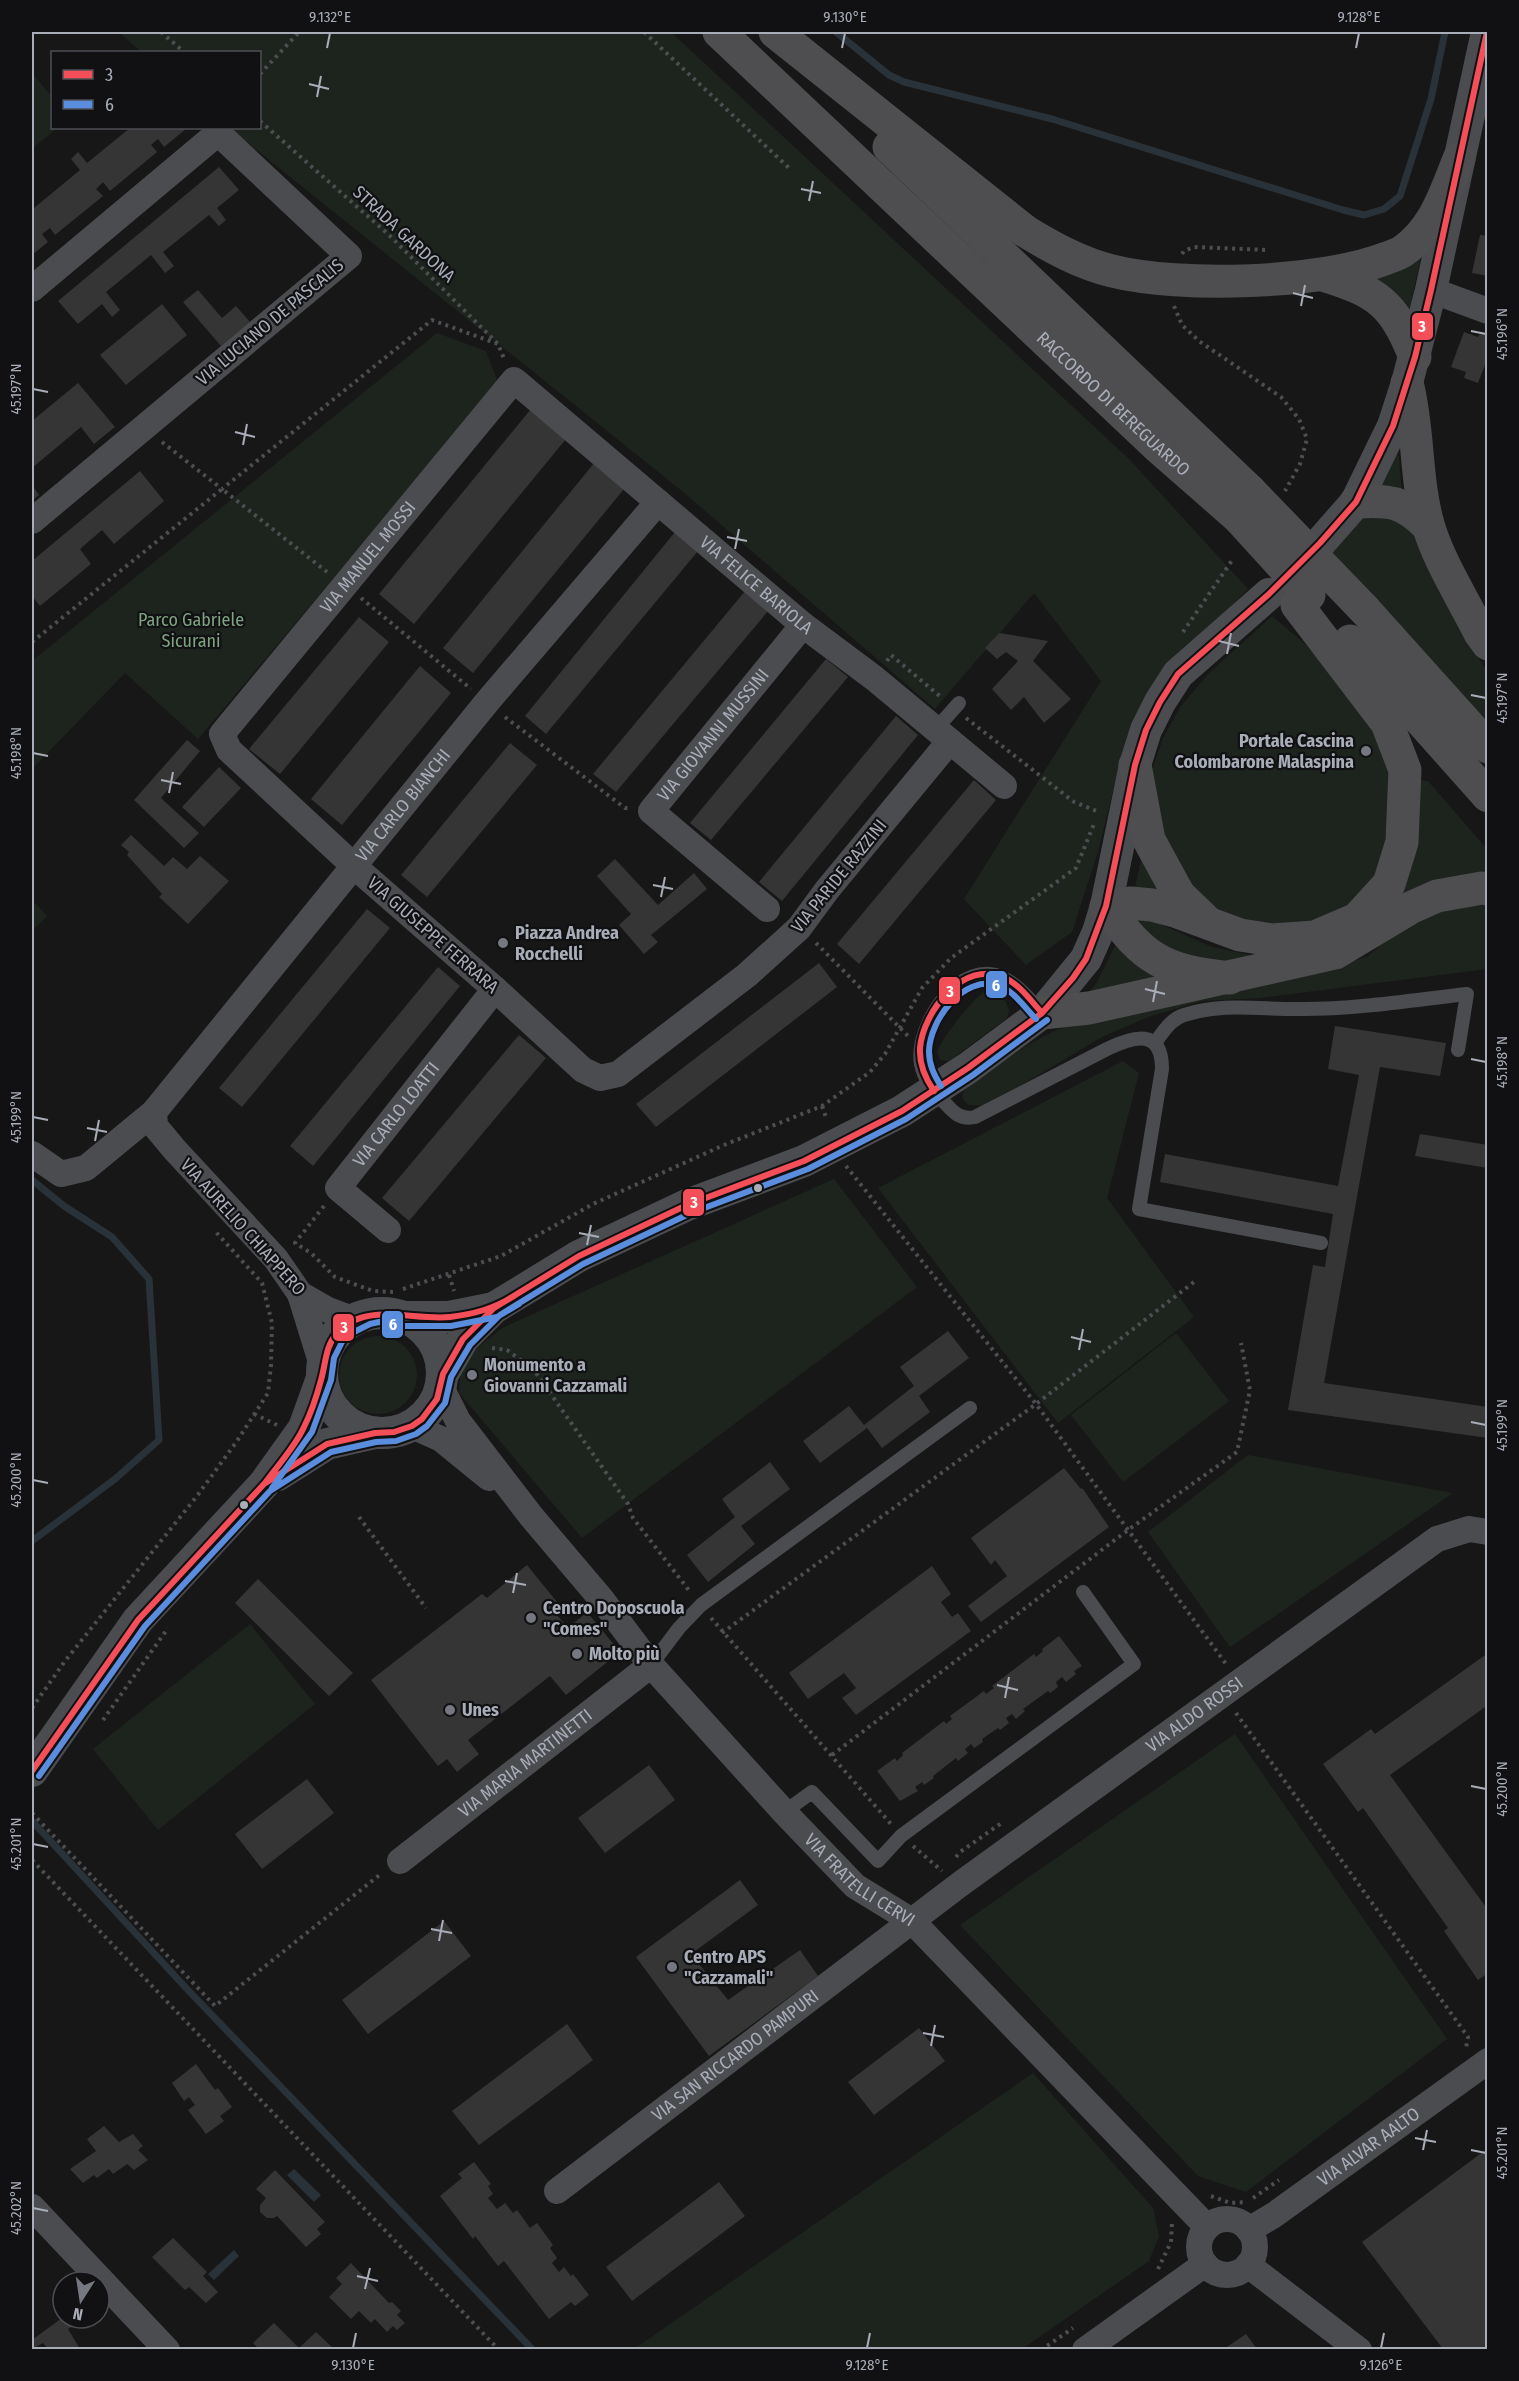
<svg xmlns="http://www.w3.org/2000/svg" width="1519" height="2381" viewBox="0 0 1519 2381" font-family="'Fira Sans Condensed',sans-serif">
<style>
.green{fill:#1d241e}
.water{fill:#2a3239}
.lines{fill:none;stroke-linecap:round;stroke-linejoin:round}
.stream{stroke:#2a3239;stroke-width:7}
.building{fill:#353536}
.path{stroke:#4d4e52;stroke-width:4;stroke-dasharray:3 4.5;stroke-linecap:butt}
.service{stroke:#4b4c50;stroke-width:14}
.minor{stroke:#4b4c50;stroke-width:26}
.tertiary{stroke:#4b4c50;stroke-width:32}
.motorway{stroke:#4e4e51;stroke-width:33}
.motorway-bridge{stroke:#4e4e51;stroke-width:33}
.bus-1-casing{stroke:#111113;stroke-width:10}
.bus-2-casing{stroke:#111113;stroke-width:10}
.bus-1{stroke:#f44f59;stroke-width:6}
.bus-2{stroke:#5a8ddd;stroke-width:6}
.ticks{fill:none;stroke:#a8adb8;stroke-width:2}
.poi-dot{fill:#757880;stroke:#111113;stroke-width:2}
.bus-dot{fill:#a8adb8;stroke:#111113;stroke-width:2}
.labels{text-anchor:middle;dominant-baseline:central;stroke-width:4.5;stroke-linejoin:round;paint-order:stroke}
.street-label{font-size:18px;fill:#a8adb8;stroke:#111113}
.park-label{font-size:18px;fill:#7fa381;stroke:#111113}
.poi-label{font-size:18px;font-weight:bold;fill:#a8adb8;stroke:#111113;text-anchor:start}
.line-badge{stroke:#111113;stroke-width:2}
.badge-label{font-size:16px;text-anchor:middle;font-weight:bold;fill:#fff}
.neatline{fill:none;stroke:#a8adb8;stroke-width:2}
.ticks-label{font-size:15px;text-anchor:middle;fill:#a8adb8}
</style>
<rect width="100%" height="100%" fill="#171717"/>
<path class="green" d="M119 32H671L1130 460 1248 589 1151 688 1121 759 1098 852 1072 932 1026 965 964 899 1101 681 1034 593 935 709 682 491 229 128H260V52H141Z
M32 73 52 97V128H57L32 149Z
M1421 257 1409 311 1373 279Z
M437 333 486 351 498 383 198 739 125 673 32 769V661Z
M1395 455 1399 456 1401 484 1404 495 1379 489Z
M1364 513 1378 514 1406 525 1418 539 1466 639 1487 671V728L1326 556Z
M1272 616 1303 642 1375 720 1386 744 1394 813 1378 877 1360 902 1310 929 1216 917 1160 848 1152 770 1163 738 1181 706 1208 674Z
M1419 780 1428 781 1487 849V881L1399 901Z
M1142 856 1167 893 1134 892Z
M32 900 47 916 32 931Z
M1482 904 1487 905V969L1260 998 1202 1001 1148 1017 1102 1037 986 1106 968 1105 962 1098 964 1090C1005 1060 1033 1037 1082 1020L1337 967 1368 956 1389 938 1445 907Z
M1129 918H1147L1212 947 1265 958 1267 962 1183 960Z
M1116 944 1159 977 1085 997 1096 984Z
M986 990 994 991 1006 1002 1009 1010 1007 1018 949 1061 940 1060 937 1052C943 1036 971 1001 986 990Z
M1123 1061 1139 1073 1107 1198 1194 1317 1058 1423 878 1188Z
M834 1179 917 1287 582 1538 459 1393 461 1361 502 1328Z
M1176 1333 1229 1401 1123 1482 1071 1415Z
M339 1375a39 39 0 1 1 78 0a39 39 0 1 1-78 0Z
M1248 1455 1453 1493 1230 1647 1148 1532Z
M250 1624 315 1704 158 1830 93 1749Z
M1235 1734 1447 2039 1246 2192 1198 2176 960 1925Z
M1033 2073 1153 2208 1159 2236 1149 2261 1022 2349H634Z"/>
<path class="water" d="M294 2169 321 2195 314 2202 287 2175Z
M234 2250 239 2256 214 2280 208 2274Z"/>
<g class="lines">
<path class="stream" d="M836 32 889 75 904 82 1052 119 1343 210 1364 215 1384 209 1400 196 1431 99 1445 32
M32 1180 64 1206 112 1237 149 1279 159 1440 115 1479 32 1541
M32 1821 187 1989 533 2350"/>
</g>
<path class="building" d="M130 128H187L164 147 158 139 151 145 157 152 110 191 103 182 96 189 103 196 55 235 50 228 42 234 48 242 32 255V205L34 208 80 170 71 159 78 152 87 163Z
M219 167 239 190 217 208 226 220 219 226 209 215 163 252 174 266 165 273 151 255 106 292 120 310 112 317 102 304 78 324 58 301Z
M1480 235 1488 236V276L1472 273Z
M198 290 222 318 236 306 250 322 221 346 183 302Z
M162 304 187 335 126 385 100 355Z
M1464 332 1478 337 1481 332 1488 334V357L1478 383 1464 378 1466 372 1451 367Z
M78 383 115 427 94 444 81 427 32 468V421Z
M531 409 566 439 414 624 379 594Z
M595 462 624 489 473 673 443 648Z
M140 471 164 501 114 544 102 530 80 549 91 564 40 606 32 596V561Z
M32 485 39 495 32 501Z
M675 532 698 551 546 734 525 716Z
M746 590 769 610 616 792 593 774Z
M359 617 389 642 280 774 249 749Z
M999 633 1048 641 1033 661 1071 699 1044 723 1024 697 1011 710 992 689 1018 661 1006 652 997 659 985 648Z
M826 659 848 677 711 840 690 823Z
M420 666 451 693 342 825 311 799Z
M896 716 918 735 782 901 759 882Z
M187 740 200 751 161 798 199 833 184 848 134 800Z
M510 743 537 765 427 897 401 875Z
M219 767 241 788 204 827 182 807Z
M974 780 996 800 859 964 837 944Z
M131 835 164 866 173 857 187 869 200 856 229 881 188 924 159 897 162 894 127 855 129 852 121 845Z
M615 859 658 905 694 873 707 889 651 935 658 942 644 954 619 925 631 914 597 876Z
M367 909 390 928 242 1107 219 1088Z
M819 963 837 987 656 1127 636 1104Z
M438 967 460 986 313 1166 290 1146Z
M1335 1026 1446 1043 1440 1076 1380 1067 1324 1383 1488 1407V1438L1288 1410 1313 1265 1325 1267 1333 1214 1160 1182 1165 1154 1338 1186 1359 1075 1328 1069Z
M519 1035 546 1058 409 1221 382 1198Z
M1420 1134 1488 1145V1168L1415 1156Z
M948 1331 969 1358 919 1396 930 1412 882 1448 867 1428 820 1463 803 1441 849 1406 864 1425 914 1386 900 1367Z
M770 1462 790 1489 741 1526 755 1544 708 1582 687 1555 735 1517 722 1499Z
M1064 1468 1080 1488 1083 1489 1109 1527 981 1622 968 1606 1007 1576 995 1560 991 1565 971 1538Z
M527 1565 557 1602 551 1608 568 1628 587 1612 620 1652 566 1695 550 1676 468 1740 479 1754 457 1772 447 1759 438 1766 371 1680 482 1594 487 1598Z
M932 1566 951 1594 941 1602 952 1617 958 1613 971 1631 856 1715 842 1698 856 1688 844 1673 808 1699 789 1673Z
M258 1579 353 1673 329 1696 235 1603Z
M1059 1636 1082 1666 1074 1671 1076 1674 1066 1682 1062 1677 1056 1682 1058 1687 1050 1693 1048 1691 1023 1709 1025 1711 1016 1719 1012 1714 1006 1718 1009 1723 1000 1730 998 1728 982 1739 983 1742 974 1748 971 1744 965 1749 968 1753 958 1761 956 1758 933 1776 934 1778 924 1785 922 1782 915 1787 918 1791 900 1801 877 1771 895 1758 897 1761 903 1755 902 1753 944 1721 946 1724 952 1719 950 1716 984 1691 986 1694 994 1688 992 1686 1034 1654 1036 1657 1043 1651 1042 1649Z
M1488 1653V1705L1390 1775 1488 1910V1973L1478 1980 1444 1931 1448 1928 1363 1808 1358 1812 1323 1764 1371 1729 1375 1734Z
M649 1765 675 1800 605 1853 578 1818Z
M307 1779 334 1813 262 1869 235 1834Z
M740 1880 758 1905 691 1954 728 2000 800 1950 818 1976 709 2056 636 1957Z
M444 1921 471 1956 368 2034 342 2000Z
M567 2024 593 2060 479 2145 452 2111Z
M919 2028 945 2061 874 2115 848 2082Z
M196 2064 215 2090 218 2088 232 2107 220 2116 224 2121 206 2134 188 2110 195 2105 189 2097 184 2101 172 2083Z
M104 2126 119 2142 133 2134 143 2146 138 2150 148 2160 134 2170 127 2164 113 2174 109 2169 97 2178 94 2175 83 2183 70 2169 96 2151 87 2139Z
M1488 2148V2349H1443L1362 2242Z
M474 2162 491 2184 488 2186 493 2194 488 2198 497 2209 505 2203 513 2213 517 2210 530 2228 537 2223 553 2245 550 2248 557 2258 552 2263 559 2272 564 2267 571 2276 573 2274 589 2295 575 2306 571 2302 549 2319 504 2261 498 2266 475 2236 473 2239 440 2196 462 2178 458 2174Z
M275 2170 325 2222 317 2229 321 2234 306 2247 277 2216 274 2218H267L260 2212V2205L266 2198 256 2189Z
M719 2182 745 2216 632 2301 606 2267Z
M173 2238 207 2272 203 2276 218 2292 206 2303 189 2287 185 2290 152 2257Z
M351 2263 389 2303 392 2302 401 2311 397 2315 405 2323 397 2330 393 2326 387 2332 375 2319 371 2323 359 2311 351 2319 329 2297 342 2284 336 2278Z
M62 2318H68L74 2324 68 2329 80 2349H48L43 2343 32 2349V2340Z
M274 2323 299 2348 316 2332 334 2349H259L253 2343Z
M1246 2334 1257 2349H1224Z"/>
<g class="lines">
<path class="path" d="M161 32 184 52
M644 32 789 168
M260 74 299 32
M260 121 389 235 498 344 505 361
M1182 254 1184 251 1194 247 1268 250
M1174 306 1182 325 1199 341 1281 397 1299 419 1307 439 1300 464 1285 491
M162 442 222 489 432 320 498 344
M361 598 471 689
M1183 632 1233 559
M32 642 222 489 327 572
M887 661 891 655 942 698
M505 717 625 808H628
M966 718 1074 802 1099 812
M816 943 908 1036
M822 1106 827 1120
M846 1166 1036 1404 1226 1664
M324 1206 295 1243 311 1253 335 1277 373 1291 393 1292
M449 1275 454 1291
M403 1289 501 1256 593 1204 724 1145 822 1106 870 1072 885 1054 922 988 951 958 1076 868 1094 824
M492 1348 507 1350 534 1370 628 1504 633 1518 691 1593
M254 1414 277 1425
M359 1517 426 1608
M711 1618 891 1824
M722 1633 1036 1404 1194 1282
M32 1708 65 1661 197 1496 237 1441 268 1393 271 1365 272 1323 262 1283 215 1231
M1236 1713 1468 2037 1466 2048
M103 1720 168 1628
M832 1755 1128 1530 1237 1452 1250 1390 1241 1343
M32 1813 215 2006 382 1873
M913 1846 942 1871
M956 1857 960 1852 1003 1822
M32 1860 499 2350
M1211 2196 1230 2203 1247 2202
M1253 2198 1279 2180
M1158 2269 1171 2242 1172 2222
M1041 2350 1073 2328"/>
<path class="service" d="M935 730 959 703
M1042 1013C1031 1001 1020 987 1005 979 962 954 914 1026 921 1064 924 1080 934 1091 944 1102 954 1113 960 1120 975 1117L1107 1049C1134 1036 1162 1028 1162 1069L1139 1209 1321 1243
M1155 1043C1163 1032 1171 1019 1184 1015 1224 1002 1262 1010 1303 1009 1358 1009 1413 1000 1467 994L1458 1050
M651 1665 679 1628 701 1605 970 1408
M784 1812 812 1792 878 1861 901 1836 1134 1664 1083 1592"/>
<g class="minor">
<path d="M32 289 218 133 349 256 32 521"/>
<path d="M1431 290 1488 311"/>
<path id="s1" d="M949 742 827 890 799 928 747 975 618 1074 600 1078 583 1070 495 989 355 867 229 750 222 734 514 380 803 625 874 678 1004 786"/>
<path id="s2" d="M767 909 651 811 803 625"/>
<path d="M154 1112 155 1126 175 1150 276 1259 300 1294 328 1310 355 1320"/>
<path id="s3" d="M32 1154 61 1174 86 1168 154 1112 487 702 658 502"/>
<path id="s4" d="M388 1230 338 1188 495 989"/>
<path d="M300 1294 322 1365"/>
<path id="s5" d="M441 1387 458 1421 531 1516 603 1601 651 1665 784 1812 855 1886 912 1921 1207 2227"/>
<path d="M412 1426 441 1439 489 1478"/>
<path id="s6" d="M400 1861 651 1665"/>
<path id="s7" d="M557 2191 959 1885 1437 1539 1469 1529 1488 1532"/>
<path d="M32 2207 167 2350"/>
<circle cx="1227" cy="2247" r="28"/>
<path id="s8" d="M1249 2230 1274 2215 1488 2061"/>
<path d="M1248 2265 1359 2350"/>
<path d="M1085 2350 1205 2264"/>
</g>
<path class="tertiary" d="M1320 543 1356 502 1393 426 1407 383 1431 290 1487 32
M322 1373a60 60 0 1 1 120 0a60 60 0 1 1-120 0Z
M404 1317H449L494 1308
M443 1374 463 1339 494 1308 579 1256 687 1205 804 1161 902 1111 968 1068 1042 1013 1086 959 1098 932 1106 906 1135 765 1146 730 1160 702 1178 674 1269 594
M278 1475 327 1444 375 1433
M32 1771 138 1620 264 1484 304 1428 322 1378"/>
<g class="motorway">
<path id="s9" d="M719 32 1157 446 1238 517"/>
<path d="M775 32 1025 231C1053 248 1080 263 1112 271 1181 288 1320 284 1387 258 1392 256 1399 254 1403 251 1435 229 1445 193 1459 159"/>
<path d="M889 147 1250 491"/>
<path d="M1323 275C1377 292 1393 302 1415 357"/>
<path d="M1407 383C1419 429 1415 478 1428 524 1437 558 1464 601 1480 633L1488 644"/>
<path d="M1356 502C1390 500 1403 501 1428 526"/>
<path d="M1364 609 1488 747"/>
<path d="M1350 641 1488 796"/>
<path d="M1135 765 1149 840 1179 895 1205 920"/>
<path d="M1230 978C1164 971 1144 960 1106 906L1131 903 1152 905 1175 911 1240 935 1272 940 1315 937 1357 919 1389 884 1402 842 1405 770 1387 723 1297 605"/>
<path d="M1042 1013 1089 1008 1335 953 1410 908 1437 896 1482 888 1488 889"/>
</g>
<path class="motorway-bridge" d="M1250 491 1364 609
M1238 517 1309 595"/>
<defs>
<path id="bus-1" d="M934 1091C925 1078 919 1064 920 1048 923 1012 964 958 1005 978 1020 985 1031 1001 1042 1013
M265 1483C278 1465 295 1447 304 1427 311 1413 317 1395 321 1380 326 1363 325 1347 337 1333 365 1301 413 1321 450 1317 474 1314 493 1309 514 1296
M32 1771 138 1620 264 1484 327 1444 375 1433 394 1432 412 1426 422 1419 437 1399 443 1374 463 1339 494 1308 579 1256 687 1205 804 1161 902 1111 968 1068 1042 1013 1073 978 1086 959 1106 906 1135 765 1146 730 1160 702 1178 674 1269 594 1320 543 1356 502 1393 426 1415 357 1431 290 1487 32"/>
<path id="bus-2" d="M941 1086C934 1075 929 1065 929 1051 930 1020 963 975 998 985 1013 990 1025 1008 1036 1019
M272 1488 312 1432 331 1380 334 1358 343 1340 350 1334 370 1324 379 1322 403 1326H451L497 1317 519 1304
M39 1776 145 1626 270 1491 331 1452 376 1442 396 1441 416 1434 427 1426 445 1403 451 1377 470 1345 500 1315 583 1264 691 1213 808 1169 906 1119 973 1075 1047 1020"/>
</defs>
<use href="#bus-1" class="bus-1-casing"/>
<use href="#bus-2" class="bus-2-casing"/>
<use href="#bus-1" class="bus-1"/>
<use href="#bus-2" class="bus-2"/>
</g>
<path class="ticks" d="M327 48 330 33M842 48 845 33M1356 48 1359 33M309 84 329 89M317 97 321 76M801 189 821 193M809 201 813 181M1293 293 1313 298M1301 306 1305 285M1471 331 1486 334M33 389 48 392M235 432 255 437M243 445 247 424M727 537 747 541M735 549 739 529M1219 641 1239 646M1227 654 1231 633M1471 695 1486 698M33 753 48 756M161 780 181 784M169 793 173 772M653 885 673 889M661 897 665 877M1145 989 1165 994M1153 1002 1157 981M1471 1059 1486 1062M33 1117 48 1120M87 1128 107 1132M95 1141 99 1120M579 1233 599 1237M587 1245 591 1225M1071 1337 1091 1342M1079 1350 1083 1329M1471 1422 1486 1425M33 1480 48 1483M505 1581 526 1585M513 1593 517 1573M997 1685 1018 1690M1005 1698 1009 1677M1471 1786 1486 1789M33 1844 48 1847M431 1929 452 1933M439 1941 443 1920M923 2033 944 2037M931 2046 935 2025M1415 2138 1436 2142M1423 2150 1427 2130M1471 2150 1486 2153M33 2208 48 2211M357 2276 378 2281M365 2289 370 2268M353 2348 356 2333M867 2348 870 2333M1381 2348 1384 2333"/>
<g class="poi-dot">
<circle cx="1366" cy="751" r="6"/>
<circle cx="503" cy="943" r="6"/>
<circle cx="472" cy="1375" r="6"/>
<circle cx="531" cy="1618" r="6"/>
<circle cx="577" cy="1654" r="6"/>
<circle cx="450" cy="1710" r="6"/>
<circle cx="672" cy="1967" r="6"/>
</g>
<g class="bus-dot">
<circle cx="758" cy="1188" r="5"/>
<circle cx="244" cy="1505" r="5"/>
</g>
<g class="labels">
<g class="street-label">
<text transform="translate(404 234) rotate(43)">STRADA GARDONA</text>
<text transform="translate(270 322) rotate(-40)">VIA LUCIANO DE PASCALIS</text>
<text stroke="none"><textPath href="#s9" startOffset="542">RACCORDO DI BEREGUARDO</textPath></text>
<text stroke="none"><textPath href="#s1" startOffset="1233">VIA MANUEL MOSSI</textPath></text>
<text stroke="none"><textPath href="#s1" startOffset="1780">VIA FELICE BARIOLA</textPath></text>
<text stroke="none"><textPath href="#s2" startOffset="250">VIA GIOVANNI MUSSINI</textPath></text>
<text stroke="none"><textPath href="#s3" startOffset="544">VIA CARLO BIANCHI</textPath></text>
<text transform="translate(839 876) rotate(-51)">VIA PARIDE RAZZINI</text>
<text transform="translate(433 935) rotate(41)">VIA GIUSEPPE FERRARA</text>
<text stroke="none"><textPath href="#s4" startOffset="159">VIA CARLO LOATTI</textPath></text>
<text transform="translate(243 1227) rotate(48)">VIA AURELIO CHIAPPERO</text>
<text stroke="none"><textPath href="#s7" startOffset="796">VIA ALDO ROSSI</textPath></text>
<text stroke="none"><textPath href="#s6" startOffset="159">VIA MARIA MARTINETTI</textPath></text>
<text stroke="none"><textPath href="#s5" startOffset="650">VIA FRATELLI CERVI</textPath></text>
<text stroke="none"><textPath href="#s7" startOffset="224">VIA SAN RICCARDO PAMPURI</textPath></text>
<text stroke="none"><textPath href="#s8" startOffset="146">VIA ALVAR AALTO</textPath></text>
</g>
<g class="park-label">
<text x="191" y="620">Parco Gabriele<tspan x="191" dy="21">Sicurani</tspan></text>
</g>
<g class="poi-label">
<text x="1354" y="741" text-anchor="end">Portale Cascina<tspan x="1354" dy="21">Colombarone Malaspina</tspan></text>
<text x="515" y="933">Piazza Andrea<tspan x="515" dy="21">Rocchelli</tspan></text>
<text x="484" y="1365">Monumento a<tspan x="484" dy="21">Giovanni Cazzamali</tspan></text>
<text x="543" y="1608">Centro Doposcuola<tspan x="543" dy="21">"Comes"</tspan></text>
<text x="589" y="1654">Molto più</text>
<text x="462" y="1710">Unes</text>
<text x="684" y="1957">Centro APS<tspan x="684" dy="21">"Cazzamali"</tspan></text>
</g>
</g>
<g class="line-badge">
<rect x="1411" y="312" width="23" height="29" rx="6" fill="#f44f59"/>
<rect x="985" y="970" width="23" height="29" rx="6" fill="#5a8ddd"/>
<rect x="938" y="976" width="23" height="29" rx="6" fill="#f44f59"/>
<rect x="682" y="1188" width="23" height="29" rx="6" fill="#f44f59"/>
<rect x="381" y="1310" width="23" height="29" rx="6" fill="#5a8ddd"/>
<rect x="332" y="1313" width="23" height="29" rx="6" fill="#f44f59"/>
</g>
<g class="badge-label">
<text x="1422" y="332">3</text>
<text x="996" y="991">6</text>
<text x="950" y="997">3</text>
<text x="694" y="1208">3</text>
<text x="393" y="1330">6</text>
<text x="344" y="1333">3</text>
</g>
<rect width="1519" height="2381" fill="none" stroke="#111113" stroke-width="66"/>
<rect x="51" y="51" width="210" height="78" fill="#111113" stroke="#4d4f55" stroke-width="1.5"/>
<rect x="63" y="70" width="30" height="9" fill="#f44f59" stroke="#4d4f55" stroke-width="1.5"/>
<text x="105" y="81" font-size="18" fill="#a8adb8">3</text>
<rect x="63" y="100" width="30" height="9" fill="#5a8ddd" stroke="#4d4f55" stroke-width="1.5"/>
<text x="105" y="111" font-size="18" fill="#a8adb8">6</text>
<g transform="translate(81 2300) rotate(192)"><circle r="28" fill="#111113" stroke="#4d4f55" stroke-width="1.5"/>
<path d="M0-4.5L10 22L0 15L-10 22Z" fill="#757880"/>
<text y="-9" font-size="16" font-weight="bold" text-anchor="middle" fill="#a8adb8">N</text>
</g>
<rect x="33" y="33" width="1453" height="2315" class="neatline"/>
<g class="ticks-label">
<text x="330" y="22">9.132°E</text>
<text x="845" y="22">9.130°E</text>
<text x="1359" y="22">9.128°E</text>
<text transform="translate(1502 334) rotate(-90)" y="5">45.196°N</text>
<text transform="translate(16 389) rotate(-90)" y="5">45.197°N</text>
<text transform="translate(1502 698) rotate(-90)" y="5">45.197°N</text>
<text transform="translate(16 753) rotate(-90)" y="5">45.198°N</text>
<text transform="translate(1502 1062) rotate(-90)" y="5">45.198°N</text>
<text transform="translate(16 1117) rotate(-90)" y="5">45.199°N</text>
<text transform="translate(1502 1425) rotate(-90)" y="5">45.199°N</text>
<text transform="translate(16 1480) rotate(-90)" y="5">45.200°N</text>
<text transform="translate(1502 1789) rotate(-90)" y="5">45.200°N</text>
<text transform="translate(16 1844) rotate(-90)" y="5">45.201°N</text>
<text transform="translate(1502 2153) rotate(-90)" y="5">45.201°N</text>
<text transform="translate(16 2208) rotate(-90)" y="5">45.202°N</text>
<text x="353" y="2370">9.130°E</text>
<text x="867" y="2370">9.128°E</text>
<text x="1381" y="2370">9.126°E</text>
</g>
</svg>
